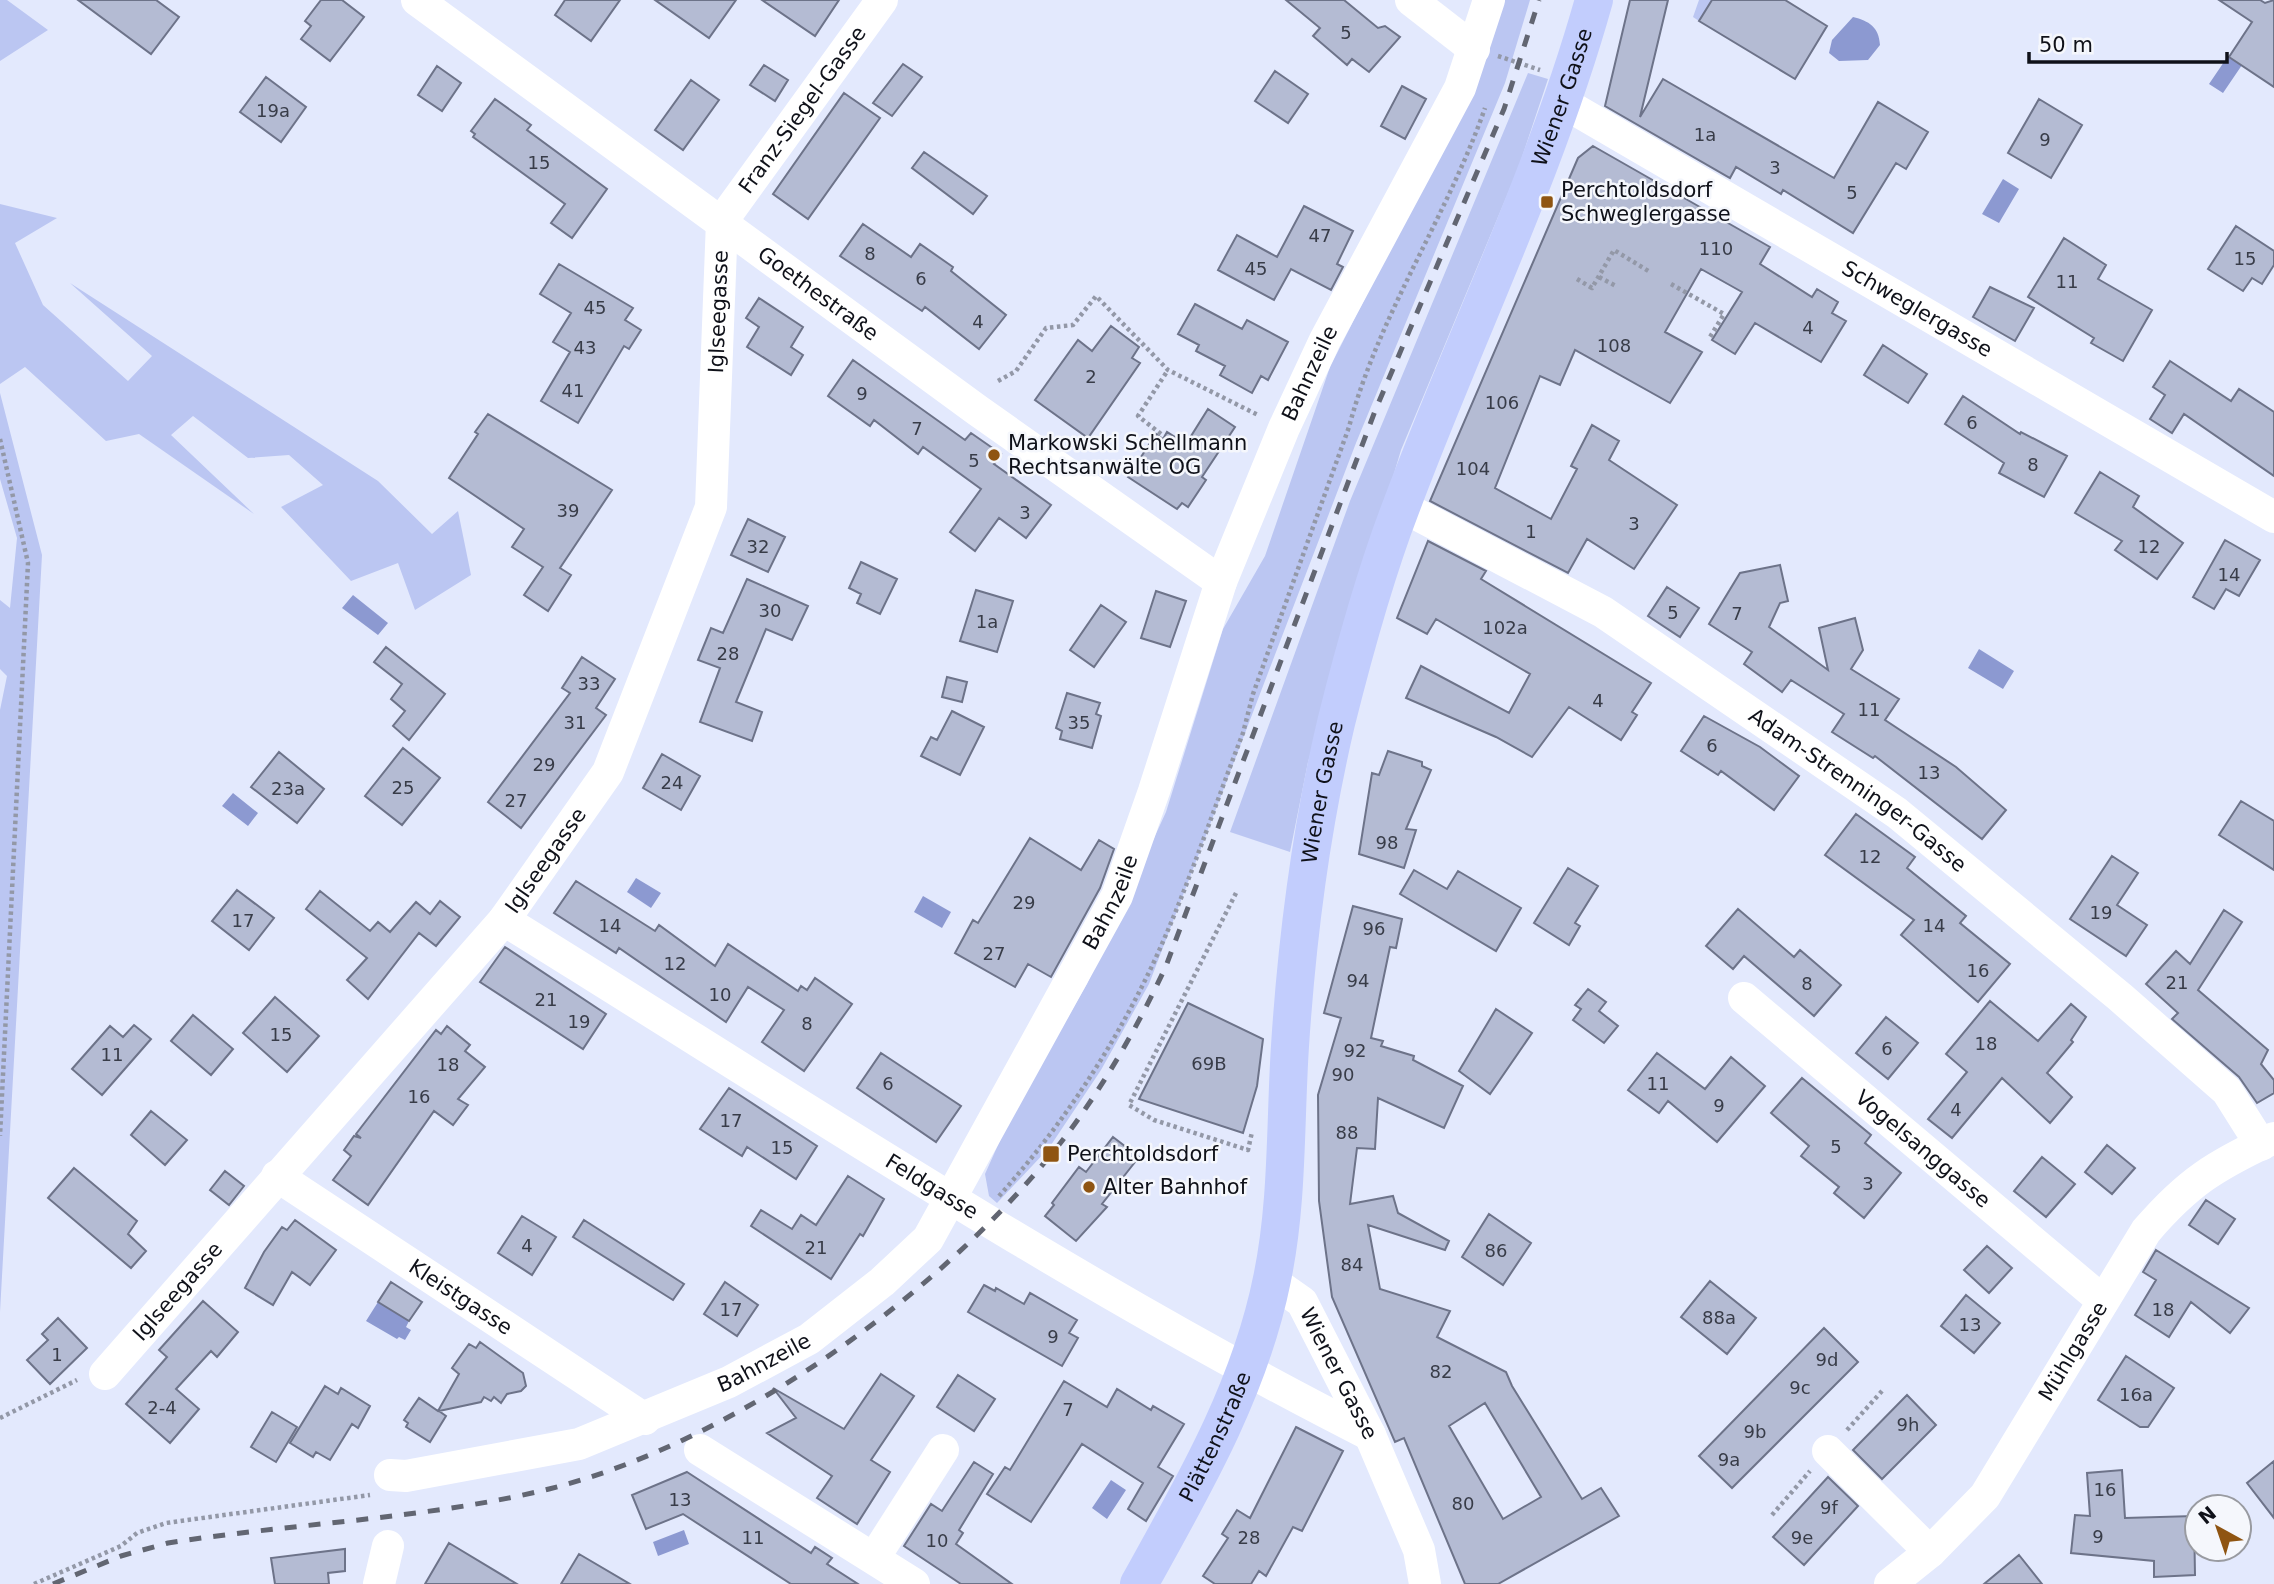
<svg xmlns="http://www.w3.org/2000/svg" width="2274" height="1584" viewBox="0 0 2274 1584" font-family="'DejaVu Sans',sans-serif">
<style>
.green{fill:#bbc6f2}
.water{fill:#8c99d1}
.building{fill:#b4bbd3;stroke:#6d7389;stroke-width:2;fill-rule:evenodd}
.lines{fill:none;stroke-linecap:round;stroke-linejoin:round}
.path{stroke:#9398a7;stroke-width:4.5;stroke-dasharray:3.5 3.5;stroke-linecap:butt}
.minor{stroke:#fff;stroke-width:32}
.major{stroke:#c2cdfd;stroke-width:38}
.rail{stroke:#626672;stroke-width:5;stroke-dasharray:12 12;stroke-linecap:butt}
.poi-dot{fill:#8f5512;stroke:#f5f7fc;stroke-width:2.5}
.labels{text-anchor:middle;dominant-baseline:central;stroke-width:5;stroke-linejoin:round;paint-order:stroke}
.number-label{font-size:18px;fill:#383c48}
.street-label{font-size:21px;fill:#0f1119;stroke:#f5f7fc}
.poi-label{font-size:21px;fill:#0f1119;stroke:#f5f7fc;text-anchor:start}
</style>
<rect width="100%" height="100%" fill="#e3e9fd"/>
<path class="green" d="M0 0H7L48 30 0 61Z
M1505 0H1530L1505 83 1356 443 1149 984 1101 1070 1049 1148 997 1203 989 1196 985 1174 1011 1116 1087 984 1166 812 1223 629 1265 556 1330 367 1480 72Z
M1699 0H1712L1699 21 1693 17Z
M1528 73 1548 79 1518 169 1401 450 1308 762 1290 852 1230 832 1350 501Z
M0 204 57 218 15 243 43 305 128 381 152 356 70 283 378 481 432 534 458 511 471 575 415 610 398 563 351 581 281 507 323 485 289 455 248 458 193 416 171 435 254 514 139 434 106 441 25 367 0 384Z
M0 393 42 555 0 1312V710L7 676 0 669V600L10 608 17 538 0 479Z"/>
<path class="water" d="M1853 17C1869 21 1879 27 1880 45L1868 60 1839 61 1829 53 1832 40Z
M2228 56 2242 65 2223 93 2209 84Z
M2003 179 2019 189 1999 223 1982 214Z
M353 595 388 623 378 635 342 608Z
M1979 649 2014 671 2003 689 1968 668Z
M233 793 258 813 248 826 222 806Z
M636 878 661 893 651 908 627 892Z
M923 896 951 912 942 928 914 912Z
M378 1302 409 1321 406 1327 411 1330 405 1340 399 1337 397 1339 366 1321Z
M1111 1480 1126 1490 1107 1519 1092 1508Z
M684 1530 689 1544 658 1556 653 1542Z"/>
<path class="building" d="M78 0H156L179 17 151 54Z
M321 0H342L364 17 330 61 301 39 311 26 305 21Z
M565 0H620L591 41 555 15Z
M655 0H736L709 38Z
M762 0H839L815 36Z
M1286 0H1344L1378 28 1385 26 1400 37 1369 72 1352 59 1347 65 1313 36 1320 28Z
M1630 0H1668L1640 117 1663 79 1834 178 1878 102 1928 132 1906 169 1896 163 1853 233 1783 190 1781 194 1736 167 1730 178 1605 106Z
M1712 0H1785L1827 26 1795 79 1699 21Z
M2219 0H2260L2265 3 2274 0V87L2229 57 2252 22Z
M903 64 922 77 892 116 873 103Z
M764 65 788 80 775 101 750 85Z
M437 66 461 83 442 111 418 95Z
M1275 71 1308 94 1288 123 1255 101Z
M266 77 306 107 281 142 240 112Z
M691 80 719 100 683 150 655 130Z
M1402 86 1426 99 1405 139 1381 126Z
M844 93 880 118 808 219 773 194Z
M495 99 531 125 527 130 607 189 572 238 551 223 565 204 473 137 475 134 471 131Z
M2039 99 2082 125 2051 178 2008 153Z
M1593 146 1770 247 1760 264 1812 297 1817 289 1838 302 1832 313 1846 321 1821 362 1755 323 1735 354 1712 340 1742 292 1701 269 1665 332 1702 352 1670 403 1575 350 1560 385 1540 376 1495 488 1551 519 1577 469 1571 466 1592 425 1619 441 1609 460 1677 505 1634 569 1587 539 1568 573 1430 501 1578 158Z
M924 152 987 196 973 214 912 168Z
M1304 206 1353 231 1337 264 1343 267 1331 290 1291 269 1274 300 1218 270 1237 235 1277 257Z
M863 224 911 257 920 244 953 267 951 271 1006 315 979 349 925 307 922 311 840 256Z
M2236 226 2274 251V265L2262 284 2252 278 2243 291 2208 269Z
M2064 238 2106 265 2098 279 2152 310 2123 361 2091 343 2094 338 2028 297Z
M559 264 633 308 625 320 641 330 629 349 624 346 578 423 541 401 570 352 553 342 571 313 540 294Z
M1990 287 2034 308 2015 341 1973 317Z
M759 298 803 327 791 347 803 355 791 375 747 347 759 327 746 318Z
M1195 304 1242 329 1247 320 1288 342 1268 380 1261 376 1252 393 1220 375 1225 366 1196 351 1199 345 1178 334Z
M1111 326 1139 347 1132 358 1140 363 1088 438 1035 400 1078 340 1092 351Z
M1883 345 1927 374 1908 403 1864 375Z
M853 360 965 440 971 433 1001 454 994 464 1051 505 1026 538 999 518 975 551 950 532 981 489 923 447 918 454 874 420 870 426 828 396Z
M2170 361 2231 401 2239 389 2274 412V476L2184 414 2172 433 2150 419 2165 395 2153 387Z
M1963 396 2020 434 2021 432 2067 456 2044 497 1999 473 2004 463 1945 424Z
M1208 409 1235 427 1202 477 1206 480 1188 507 1182 503 1177 509 1128 477 1156 434 1163 439 1167 432 1186 444Z
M488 414 612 490 560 568 571 575 548 611 524 595 543 567 512 547 524 529 449 478 478 434 475 432Z
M2100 472 2139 496 2133 507 2183 543 2157 579 2115 550 2122 541 2075 513Z
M748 519 785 537 768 572 731 555Z
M2225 540 2260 560 2239 596 2226 589 2214 609 2193 597Z
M1428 541 1486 571 1481 579 1651 683 1632 712 1637 715 1621 740 1569 707 1532 757 1496 737 1406 698 1421 666 1509 713 1530 674 1436 619 1427 634 1397 618Z
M861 562 897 579 880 614 857 603 861 594 849 588Z
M1780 565 1788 601 1780 603 1769 627 1828 670 1819 628 1855 618 1863 650 1851 669 1899 699 1885 720 1956 767 2006 810 1982 839 1875 756 1873 758 1832 732 1844 714 1791 680 1782 692 1744 664 1752 652 1709 624 1740 573Z
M747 579 808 606 792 640 766 629 736 702 762 712 752 741 700 722 720 668 698 660 711 628 723 633Z
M1667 587 1699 608 1680 637 1648 616Z
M976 590 1013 601 997 652 960 641Z
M1156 591 1186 601 1170 647 1141 638Z
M1101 605 1126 622 1094 667 1070 650Z
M386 647 445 694 409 740 393 726 405 711 391 699 402 684 374 662Z
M582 657 615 679 596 708 606 715 521 828 488 802 570 693 562 688Z
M947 677 967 682 962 702 942 697Z
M1067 693 1100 703 1096 714 1101 716 1092 748 1060 739 1062 731 1056 728Z
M952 711 984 727 960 775 921 756 931 737 937 740Z
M1704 716 1760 747 1799 776 1774 810 1721 771 1718 775 1681 751Z
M403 748 440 778 402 825 365 796Z
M1388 751 1422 762V766L1431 770 1406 829 1416 830 1404 868 1359 854 1372 773 1379 775Z
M279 752 324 789 297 823 251 787Z
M662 754 700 776 681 810 643 788Z
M2241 801 2274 821V870L2219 835Z
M1856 814 1915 857 1907 868 1966 916 1960 923 2010 964 1978 1002 1901 935 1914 920 1825 855Z
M1030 838 1081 870 1099 840 1114 849 1100 888 1051 977 1028 964 1015 987 955 953 973 920 978 923Z
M2112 856 2138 873 2117 905 2147 925 2126 956 2070 919Z
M1568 868 1598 886 1575 923 1580 926 1569 945 1534 923Z
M1414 870 1447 889 1458 871 1521 908 1496 951 1400 894Z
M576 881 655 931 659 925 715 966 728 944 798 991 801 986 807 990 815 978 852 1004 804 1071 762 1042 784 1010 748 987 726 1022 619 948 616 953 554 913Z
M237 890 274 918 249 950 212 921Z
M320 891 370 931 378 922 390 932 416 902 430 914 440 901 460 917 436 946 419 933 368 999 347 980 367 958 306 909Z
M1353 906 1402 919 1396 948 1390 947 1371 1038 1383 1041 1381 1046 1414 1056 1413 1060 1463 1086 1444 1128 1378 1098 1375 1149 1357 1148 1350 1204 1393 1196 1398 1213 1449 1241 1445 1250 1368 1225 1380 1289 1450 1311 1437 1337 1506 1372 1512 1386 1582 1499 1601 1488 1619 1516 1498 1584H1465L1404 1438 1395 1442 1332 1297 1319 1201 1318 1095 1341 1018 1324 1013ZM1485 1403 1541 1497 1503 1519 1449 1426Z
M1738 909 1794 957 1800 950 1841 985 1814 1016 1744 956 1733 969 1706 946Z
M2224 910 2242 922 2198 990 2268 1050 2261 1064 2274 1080V1093L2257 1103 2239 1077 2172 1019 2178 1013 2146 984 2176 951 2190 964Z
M505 947 606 1014 583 1049 480 982Z
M1588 989 1606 1002 1599 1011 1618 1026 1604 1043 1573 1020 1581 1009 1575 1005Z
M275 997 319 1036 287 1072 243 1033Z
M1990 1001 2038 1041 2071 1004 2086 1017 2071 1040 2073 1042 2047 1073 2072 1097 2050 1123 2002 1078 1952 1138 1928 1119 1967 1072 1946 1054Z
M1188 1003 1263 1039 1257 1086 1243 1133 1139 1099Z
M1496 1009 1532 1033 1490 1094 1459 1071Z
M193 1015 233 1049 211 1075 171 1041Z
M1886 1017 1918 1043 1888 1079 1856 1053Z
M134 1025 151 1039 102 1095 72 1069 110 1026 123 1037Z
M447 1026 470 1045 465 1051 485 1067 458 1099 468 1105 453 1125 434 1111 368 1205 333 1180 351 1156 344 1150 354 1136 361 1138 356 1134 436 1030 441 1034Z
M881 1053 961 1106 936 1142 857 1088Z
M1657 1053 1705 1089 1731 1057 1765 1086 1717 1142 1668 1101 1659 1113 1628 1090Z
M1802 1078 1871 1135 1865 1143 1901 1173 1864 1218 1834 1193 1839 1187 1801 1156 1809 1146 1771 1113Z
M729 1088 817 1146 796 1179 747 1147 742 1156 700 1129Z
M151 1111 187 1140 165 1165 131 1135Z
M1113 1137 1139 1157 1102 1204 1107 1207 1076 1241 1045 1216 1054 1205 1052 1203 1079 1167 1086 1172Z
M2107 1145 2135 1168 2112 1194 2085 1172Z
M2042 1157 2075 1184 2046 1217 2014 1191Z
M74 1168 137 1221 128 1234 146 1251 131 1268 48 1198Z
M225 1171 244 1186 229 1205 210 1190Z
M848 1176 884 1199 863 1236 860 1234 831 1279 751 1226 761 1210 792 1229 801 1215 816 1225Z
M2206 1200 2235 1219 2218 1244 2189 1225Z
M1489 1214 1531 1243 1503 1285 1462 1257Z
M522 1216 556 1237 532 1275 498 1253Z
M295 1220 336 1250 310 1285 292 1272 273 1305 245 1288 264 1252 282 1227 287 1230Z
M584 1220 684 1284 673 1300 573 1237Z
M1987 1246 2012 1268 1989 1293 1964 1270Z
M2156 1250 2249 1308 2230 1333 2191 1302 2169 1337 2135 1315 2156 1280 2143 1272Z
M1710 1281 1756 1318 1727 1354 1681 1317Z
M391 1282 422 1302 409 1321 378 1302Z
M725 1282 758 1305 737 1336 704 1314Z
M984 1285 995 1291 996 1288 1024 1304 1030 1293 1077 1320 1069 1333 1078 1338 1062 1366 968 1312Z
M1966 1295 2000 1323 1974 1353 1941 1326Z
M203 1301 238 1332 217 1357 211 1351 176 1389 199 1409 170 1443 126 1404 167 1357 159 1350Z
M58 1318 87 1348 50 1384 27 1360 48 1340 42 1334Z
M1824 1328 1858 1362 1732 1488 1699 1456Z
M480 1342 523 1373 526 1386 521 1391 507 1394 501 1403 494 1397 491 1401 484 1397 481 1402 439 1411 446 1416 430 1442 406 1427 408 1423 404 1420 419 1398 438 1411 459 1374 452 1368 469 1344 476 1348Z
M2126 1356 2174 1388 2148 1427H2140L2098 1400Z
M881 1374 914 1396 871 1460 890 1472 857 1524 817 1498 832 1476 767 1433 796 1418 773 1388 844 1429Z
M958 1375 995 1399 974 1431 937 1407Z
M1064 1381 1107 1407 1117 1389 1151 1410 1153 1406 1184 1424 1158 1467 1173 1476 1146 1521 1128 1509 1143 1483 1082 1444 1031 1522 987 1494 1005 1467 1010 1470Z
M325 1386 338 1394 341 1388 370 1406 358 1428 352 1424 330 1460 316 1452 313 1457 290 1443Z
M1907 1395 1936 1425 1882 1479 1853 1450Z
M272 1412 297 1427 276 1462 251 1447Z
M1296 1427 1343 1451 1302 1531 1293 1527 1266 1576 1259 1571 1251 1584H1215L1203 1576 1228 1538 1222 1534 1237 1510 1250 1518Z
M2274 1461V1518L2247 1483Z
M974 1462 993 1474 959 1530 963 1533 956 1544 1012 1584H961L904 1546 931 1504 942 1511Z
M2122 1470 2125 1518 2194 1516 2195 1575 2154 1577V1561L2071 1553 2075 1515 2090 1516 2087 1473Z
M687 1472 811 1553 815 1547 832 1558 827 1564 858 1584H791L683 1514 646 1529 632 1495Z
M1828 1477 1858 1506 1804 1565 1773 1537Z
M449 1543 517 1584H425Z
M345 1549V1571L328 1573 329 1584H275L271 1558Z
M579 1554 630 1584H561Z
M2019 1555 2042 1584H1984Z"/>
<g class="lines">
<path class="path" d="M1498 56 1540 70
M1599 277 1616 286
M1577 279 1592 288 1614 250 1650 272
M1671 284 1724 314 1710 337
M998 381 1016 371 1046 328 1073 325 1096 296 1168 370 1258 415
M1161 434 1138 416 1168 370
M0 439 28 563 0 1136
M1236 893 1129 1105 1154 1120 1248 1150 1252 1132
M999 1196C1061 1127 1112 1050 1152 966 1187 891 1213 810 1243 733L1253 694 1349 427C1379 314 1447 217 1485 108
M0 1418 77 1380
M1847 1430 1882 1391
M1772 1515 1810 1471
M34 1584 121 1546 137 1533 166 1523 370 1495"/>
<g class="minor">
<path id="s1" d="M417 0 977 410 1221 582"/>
<path d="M1411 0 1474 49"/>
<path id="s2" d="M1562 102 2274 517"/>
<path id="s3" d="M1401 506 1603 612 1897 813 2120 997 2227 1091 2261 1145"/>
<path id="s4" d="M504 920C789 1096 1070 1283 1370 1435"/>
<path id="s5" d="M1744 998 2103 1301"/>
<path id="s6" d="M277 1176 645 1419"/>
<path id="s7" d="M1272 1281 1302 1302 1370 1435 1419 1550 1425 1584"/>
<path id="s8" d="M105 1374 504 920 608 772 711 507 722 221 882 0"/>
<path d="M700 1450 914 1584"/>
<path d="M1828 1451 1930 1552"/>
<path id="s9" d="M390 1475 406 1476 579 1444 729 1382 809 1339 882 1282 928 1239 1117 896 1154 791 1221 582 1284 428 1325 340 1460 88 1489 0"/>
<path d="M874 1558 943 1450"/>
<path d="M379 1584 388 1546"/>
<path id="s10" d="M1890 1584 1930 1552 1985 1496 2146 1231C2188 1182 2216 1165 2274 1138"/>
</g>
<path class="major" id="s11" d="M1139 1584C1193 1487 1250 1389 1272 1279 1288 1203 1285 1123 1290 1046 1297 938 1311 829 1336 723 1354 651 1374 577 1401 507 1464 338 1545 175 1594 0"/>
<path class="rail" d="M53 1584 121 1556 168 1543C293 1523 428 1519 549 1489 740 1441 958 1283 1074 1125 1110 1075 1140 1022 1166 966L1375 411 1504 109 1539 0"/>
</g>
<g class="poi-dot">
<rect x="1540" y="195" width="14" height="14" rx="3.5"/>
<circle cx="994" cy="455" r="7"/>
<rect x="1042" y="1145" width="18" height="18" rx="3.5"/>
<circle cx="1089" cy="1187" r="7"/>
</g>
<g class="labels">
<g class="number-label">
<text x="1346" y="32">5</text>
<text x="273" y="110">19a</text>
<text x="1705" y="134">1a</text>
<text x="2045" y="139">9</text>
<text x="539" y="162">15</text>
<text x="1775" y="167">3</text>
<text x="1852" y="192">5</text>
<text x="1320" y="235">47</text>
<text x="1716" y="248">110</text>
<text x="870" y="253">8</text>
<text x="2245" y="258">15</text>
<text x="1256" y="268">45</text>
<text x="921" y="278">6</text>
<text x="2067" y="281">11</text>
<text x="595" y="307">45</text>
<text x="978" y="321">4</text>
<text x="1808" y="327">4</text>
<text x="1614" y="345">108</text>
<text x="585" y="347">43</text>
<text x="1091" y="376">2</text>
<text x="573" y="390">41</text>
<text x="862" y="393">9</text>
<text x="1502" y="402">106</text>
<text x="1972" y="422">6</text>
<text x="917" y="428">7</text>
<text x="974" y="460">5</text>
<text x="2033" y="464">8</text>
<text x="1473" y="468">104</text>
<text x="568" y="510">39</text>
<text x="1025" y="512">3</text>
<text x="1634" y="523">3</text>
<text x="1531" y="531">1</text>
<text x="758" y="546">32</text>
<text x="2149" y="546">12</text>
<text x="2229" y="574">14</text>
<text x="770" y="610">30</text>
<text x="1673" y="612">5</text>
<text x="1737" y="613">7</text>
<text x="987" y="621">1a</text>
<text x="1505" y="627">102a</text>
<text x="728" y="653">28</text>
<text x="589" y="683">33</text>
<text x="1598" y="700">4</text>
<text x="1869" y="709">11</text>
<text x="575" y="722">31</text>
<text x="1079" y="722">35</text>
<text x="1712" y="745">6</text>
<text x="544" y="764">29</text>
<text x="1929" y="772">13</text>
<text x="672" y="782">24</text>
<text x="403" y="787">25</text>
<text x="288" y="788">23a</text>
<text x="516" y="800">27</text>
<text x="1387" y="842">98</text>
<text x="1870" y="856">12</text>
<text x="1024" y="902">29</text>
<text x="2101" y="912">19</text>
<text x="243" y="920">17</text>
<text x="610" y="925">14</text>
<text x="1934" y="925">14</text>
<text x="1374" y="928">96</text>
<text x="994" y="953">27</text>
<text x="675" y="963">12</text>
<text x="1978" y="970">16</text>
<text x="1358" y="980">94</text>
<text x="2177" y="982">21</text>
<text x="1807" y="983">8</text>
<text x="720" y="994">10</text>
<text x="546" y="999">21</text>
<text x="579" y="1021">19</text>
<text x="807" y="1023">8</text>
<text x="281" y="1034">15</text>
<text x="1986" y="1043">18</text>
<text x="1887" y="1048">6</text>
<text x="1355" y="1050">92</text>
<text x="112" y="1054">11</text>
<text x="1209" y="1063">69B</text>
<text x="448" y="1064">18</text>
<text x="1343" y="1074">90</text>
<text x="888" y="1083">6</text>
<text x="1658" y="1083">11</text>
<text x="419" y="1096">16</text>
<text x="1719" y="1105">9</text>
<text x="1956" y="1109">4</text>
<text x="731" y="1120">17</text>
<text x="1347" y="1132">88</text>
<text x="1836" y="1146">5</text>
<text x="782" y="1147">15</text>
<text x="1868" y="1183">3</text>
<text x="527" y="1245">4</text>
<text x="816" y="1247">21</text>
<text x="1496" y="1250">86</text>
<text x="1352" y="1264">84</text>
<text x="731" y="1309">17</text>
<text x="2163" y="1309">18</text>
<text x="1719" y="1317">88a</text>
<text x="1970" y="1324">13</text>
<text x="1053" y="1336">9</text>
<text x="57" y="1354">1</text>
<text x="1827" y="1359">9d</text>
<text x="1441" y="1371">82</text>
<text x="1800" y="1387">9c</text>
<text x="2136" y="1394">16a</text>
<text x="162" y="1407">2-4</text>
<text x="1068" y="1409">7</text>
<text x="1908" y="1424">9h</text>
<text x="1755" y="1431">9b</text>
<text x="1729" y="1459">9a</text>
<text x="2105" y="1489">16</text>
<text x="680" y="1499">13</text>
<text x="1463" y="1503">80</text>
<text x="1829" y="1507">9f</text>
<text x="2098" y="1536">9</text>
<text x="753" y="1537">11</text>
<text x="1249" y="1537">28</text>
<text x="1802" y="1537">9e</text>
<text x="937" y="1540">10</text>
</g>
<g class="street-label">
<text stroke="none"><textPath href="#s11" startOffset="1561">Wiener Gasse</textPath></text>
<text stroke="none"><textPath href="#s8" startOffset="1493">Franz-Siegel-Gasse</textPath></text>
<text stroke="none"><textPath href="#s1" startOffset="497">Goethestraße</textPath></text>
<text stroke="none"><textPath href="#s2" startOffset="411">Schweglergasse</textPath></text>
<text stroke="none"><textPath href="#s8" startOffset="1265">Iglseegasse</textPath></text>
<text stroke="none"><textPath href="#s9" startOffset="1550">Bahnzeile</textPath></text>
<text stroke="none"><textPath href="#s3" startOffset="539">Adam-Strenninger-Gasse</textPath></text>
<text stroke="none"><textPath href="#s11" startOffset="824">Wiener Gasse</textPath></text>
<text stroke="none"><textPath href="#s8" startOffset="677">Iglseegasse</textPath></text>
<text stroke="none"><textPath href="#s9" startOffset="984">Bahnzeile</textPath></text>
<text stroke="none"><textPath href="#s5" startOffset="234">Vogelsanggasse</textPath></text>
<text stroke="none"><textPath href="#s4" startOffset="504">Feldgasse</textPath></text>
<text stroke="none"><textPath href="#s8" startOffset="110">Iglseegasse</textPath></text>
<text stroke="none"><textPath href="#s6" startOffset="220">Kleistgasse</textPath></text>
<text stroke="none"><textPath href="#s10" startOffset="299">Mühlgasse</textPath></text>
<text stroke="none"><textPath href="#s9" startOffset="394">Bahnzeile</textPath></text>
<text stroke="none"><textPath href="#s7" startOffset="117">Wiener Gasse</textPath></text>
<text stroke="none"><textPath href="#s11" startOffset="166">Plättenstraße</textPath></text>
</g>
<g class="poi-label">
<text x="1561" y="190">Perchtoldsdorf<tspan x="1561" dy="24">Schweglergasse</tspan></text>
<text x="1008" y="443">Markowski Schellmann<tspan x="1008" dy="24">Rechtsanwälte OG</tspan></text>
<text x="1067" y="1154">Perchtoldsdorf</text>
<text x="1103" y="1187">Alter Bahnhof</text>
</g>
</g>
<g transform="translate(2218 1528) rotate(320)"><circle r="33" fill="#f5f7fc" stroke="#999ba1" stroke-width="2"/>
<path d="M0-5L12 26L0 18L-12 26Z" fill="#8f5512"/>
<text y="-10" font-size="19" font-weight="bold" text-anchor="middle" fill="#0f1119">N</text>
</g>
<path d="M2029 52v10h198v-10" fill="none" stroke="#0f1119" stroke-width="3.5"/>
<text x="2039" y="52" font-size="21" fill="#0f1119" stroke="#f5f7fc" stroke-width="5" paint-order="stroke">50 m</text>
</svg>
